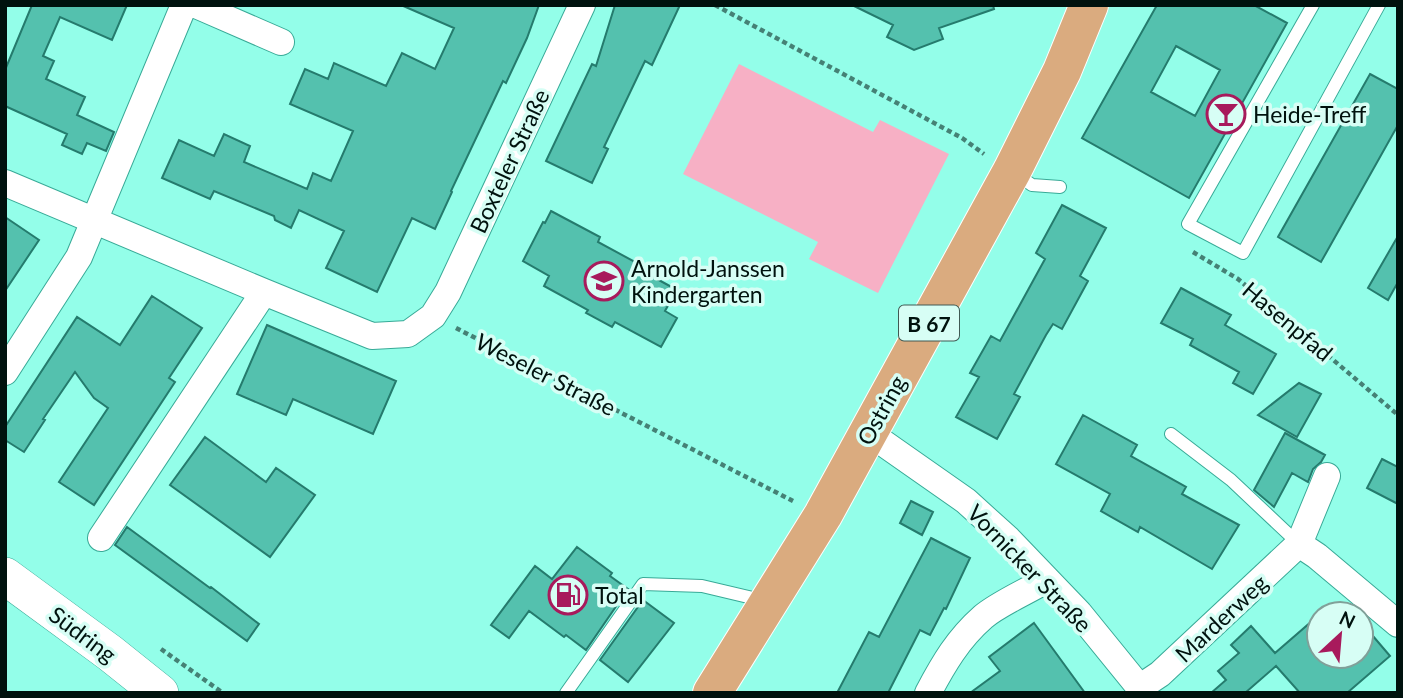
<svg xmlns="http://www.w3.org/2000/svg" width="1403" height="698" viewBox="0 0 1403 698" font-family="Lato,sans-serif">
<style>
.green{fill:#f7b0c5}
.building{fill:#54c1ae;stroke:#257b6d;stroke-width:2;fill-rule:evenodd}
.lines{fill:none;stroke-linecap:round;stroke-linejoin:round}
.lane-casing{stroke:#38aa97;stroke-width:14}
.street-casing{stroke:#38aa97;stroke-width:28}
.secondary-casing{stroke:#38aa97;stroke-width:38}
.primary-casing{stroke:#fff;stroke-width:40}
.path{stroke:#458175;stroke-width:4.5;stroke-dasharray:5 3.5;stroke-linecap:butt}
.lane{stroke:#fff;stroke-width:12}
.street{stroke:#fff;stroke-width:26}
.secondary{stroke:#fff;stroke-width:37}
.primary{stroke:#daab7f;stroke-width:38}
.labels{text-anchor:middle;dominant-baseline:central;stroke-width:7;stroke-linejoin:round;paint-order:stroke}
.shield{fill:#d7fef5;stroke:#405953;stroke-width:2}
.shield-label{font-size:21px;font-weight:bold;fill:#00120e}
.poi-label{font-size:23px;fill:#00120e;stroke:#d7fef5;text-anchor:start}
.street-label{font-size:23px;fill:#00120e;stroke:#d7fef5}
</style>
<rect width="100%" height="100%" fill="#93fee9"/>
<path class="green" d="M739 64 873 132 880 120 949 154 878 293 809 259 818 242 683 174Z"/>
<path class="building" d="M32 5H127L112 40 60 17 43 56 54 61 46 79 85 97 77 115 114 132 106 151 87 143 82 154 62 145 67 134 5 106V70Z
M401 5H539L527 38 506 83 503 81 451 191 452 192 435 229 412 218 377 292 326 268 344 231 299 210 291 228 275 220 274 216 214 191 210 199 162 178 179 140 214 156 224 134 250 146 244 162 307 189 313 173 331 181 353 131 290 104 305 69 328 79 334 63 386 86 402 53 435 69 454 28Z
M615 5H680L652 65 645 61 604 147 608 149 592 183 546 161 592 64 596 66Z
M852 5H993L994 9 939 28 943 39 914 50 887 37 893 25Z
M1157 5H1254L1287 23 1189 198 1082 138ZM1176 46 1220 70 1195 116 1151 92Z
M1370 74 1398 89V125L1321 262 1278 237Z
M1062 205 1106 228 1080 276 1088 281 1062 329 1053 324 1046 335 1014 394 1020 397 997 439 956 417 979 377 970 373 991 336 1000 341 1045 259 1036 253Z
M551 211 600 237 598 242 648 269 646 273 677 290 665 311 677 318 661 347 615 322 612 327 586 313 588 310 544 286 549 276 523 261 543 222 545 223Z
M5 217 39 240 5 291Z
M1398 236V282L1388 300 1368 288Z
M1181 288 1231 315 1225 325 1276 354 1253 394 1233 383 1239 372 1190 345 1193 339 1161 323Z
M152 296 202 328 169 378 175 382 94 505 59 482 108 408 94 398 75 372 43 419 45 420 24 452 5 440V427L77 317 120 345Z
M267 325 396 381 373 434 293 399 286 415 237 394Z
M1299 383 1321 394 1297 437 1258 415Z
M1083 415 1137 445 1131 456 1186 487 1182 494 1239 525 1212 569 1140 527 1138 532 1101 511 1110 494 1056 464Z
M1285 433 1325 455 1321 462 1313 469 1308 482 1292 473 1274 507 1254 490Z
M205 437 266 482 276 468 315 495 270 557 170 485Z
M1382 459 1398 467V504L1367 488Z
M911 501 933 512 922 535 900 523Z
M127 527 210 588 211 587 259 624 247 641 115 545Z
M931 538 970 558 946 609 944 608 930 635 920 630 888 693H837L869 632 879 637Z
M577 547 612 573 610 576 628 589 586 650 566 635 564 637 529 611 509 638 491 625 535 566 552 579Z
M643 600 674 623 628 682 600 660Z
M1319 615V656H1361V622L1390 656 1347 693H1300L1276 666 1245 693H1211L1226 680 1218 671 1239 653 1231 645 1251 626 1275 653Z
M1034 623 1085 693H970L1000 671 989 657Z"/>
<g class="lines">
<defs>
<path id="lane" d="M1313 5 1188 224 1243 253 1379 5
M1016 174 1032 185 1060 187
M1171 434 1231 480 1299 544
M566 693 643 584 702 586 765 601"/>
<path id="street" d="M196 5 281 42
M5 183 264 292 372 336 408 334 433 316 448 292 582 5
M5 372 79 257 184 5
M869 433 966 501 1008 539 1079 613 1144 693
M1327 476 1299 544 1317 556 1398 624
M101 538 264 292
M1139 688 1160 674 1299 544
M928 693C944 663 958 639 983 617 998 604 1028 591 1046 580"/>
<path id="secondary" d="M5 576 110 653 160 693"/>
<path id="primary" d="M712 693 823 515 1012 171 1062 71 1089 5"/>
</defs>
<use href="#lane" class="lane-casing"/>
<use href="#street" class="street-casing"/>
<use href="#secondary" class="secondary-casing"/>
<use href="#primary" class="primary-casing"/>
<path class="path" d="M715 5 962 138 984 154
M1193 252 1238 279 1398 415
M456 328 793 501
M161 649 223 693"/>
<use href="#lane" class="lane"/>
<use href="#street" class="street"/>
<use href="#secondary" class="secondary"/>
<use href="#primary" class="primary"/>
</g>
<defs>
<symbol id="bar-ring" viewBox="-11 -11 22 22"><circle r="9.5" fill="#d7fef5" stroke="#a81a5c" stroke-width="1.5"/><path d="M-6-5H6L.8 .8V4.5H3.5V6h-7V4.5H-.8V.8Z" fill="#a81a5c"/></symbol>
<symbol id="school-ring" viewBox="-11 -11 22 22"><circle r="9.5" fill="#d7fef5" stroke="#a81a5c" stroke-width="1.5"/><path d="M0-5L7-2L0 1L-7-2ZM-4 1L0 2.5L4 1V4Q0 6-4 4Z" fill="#a81a5c"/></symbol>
<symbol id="fuel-ring" viewBox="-11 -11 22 22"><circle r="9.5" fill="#d7fef5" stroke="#a81a5c" stroke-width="1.5"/><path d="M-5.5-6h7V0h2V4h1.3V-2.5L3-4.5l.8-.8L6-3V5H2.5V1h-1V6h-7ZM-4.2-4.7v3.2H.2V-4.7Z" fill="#a81a5c"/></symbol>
</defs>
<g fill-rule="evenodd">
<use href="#bar-ring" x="1204" y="92" width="44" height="44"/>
<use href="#school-ring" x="582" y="259" width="44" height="44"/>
<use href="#fuel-ring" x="546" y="573" width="44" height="44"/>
</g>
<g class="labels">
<rect class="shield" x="899" y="305.5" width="60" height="35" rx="5"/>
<g class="shield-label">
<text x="929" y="323">B 67</text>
</g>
<g class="poi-label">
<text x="1253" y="114">Heide-Treff</text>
<text x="631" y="268">Arnold-Janssen<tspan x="631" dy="26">Kindergarten</tspan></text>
<text x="595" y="595">Total</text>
</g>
<g class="street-label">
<text transform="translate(509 161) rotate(-65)">Boxteler Straße</text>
<text transform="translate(1288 321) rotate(40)">Hasenpfad</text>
<text transform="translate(546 374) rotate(27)">Weseler Straße</text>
<text transform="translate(881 410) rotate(-61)">Ostring</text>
<text transform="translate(1030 568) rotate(46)">Vornicker Straße</text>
<text transform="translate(1221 618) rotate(-43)">Marderweg</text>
<text transform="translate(83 634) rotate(37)">Südring</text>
</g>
</g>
<rect width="1403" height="698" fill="none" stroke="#00120e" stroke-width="14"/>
<g transform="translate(1340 635) rotate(26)"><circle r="33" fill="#d7fef5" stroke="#81a099" stroke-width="2"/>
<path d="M0-5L12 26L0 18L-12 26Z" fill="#a81a5c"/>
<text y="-10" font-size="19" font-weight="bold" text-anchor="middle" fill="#00120e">N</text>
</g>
</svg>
